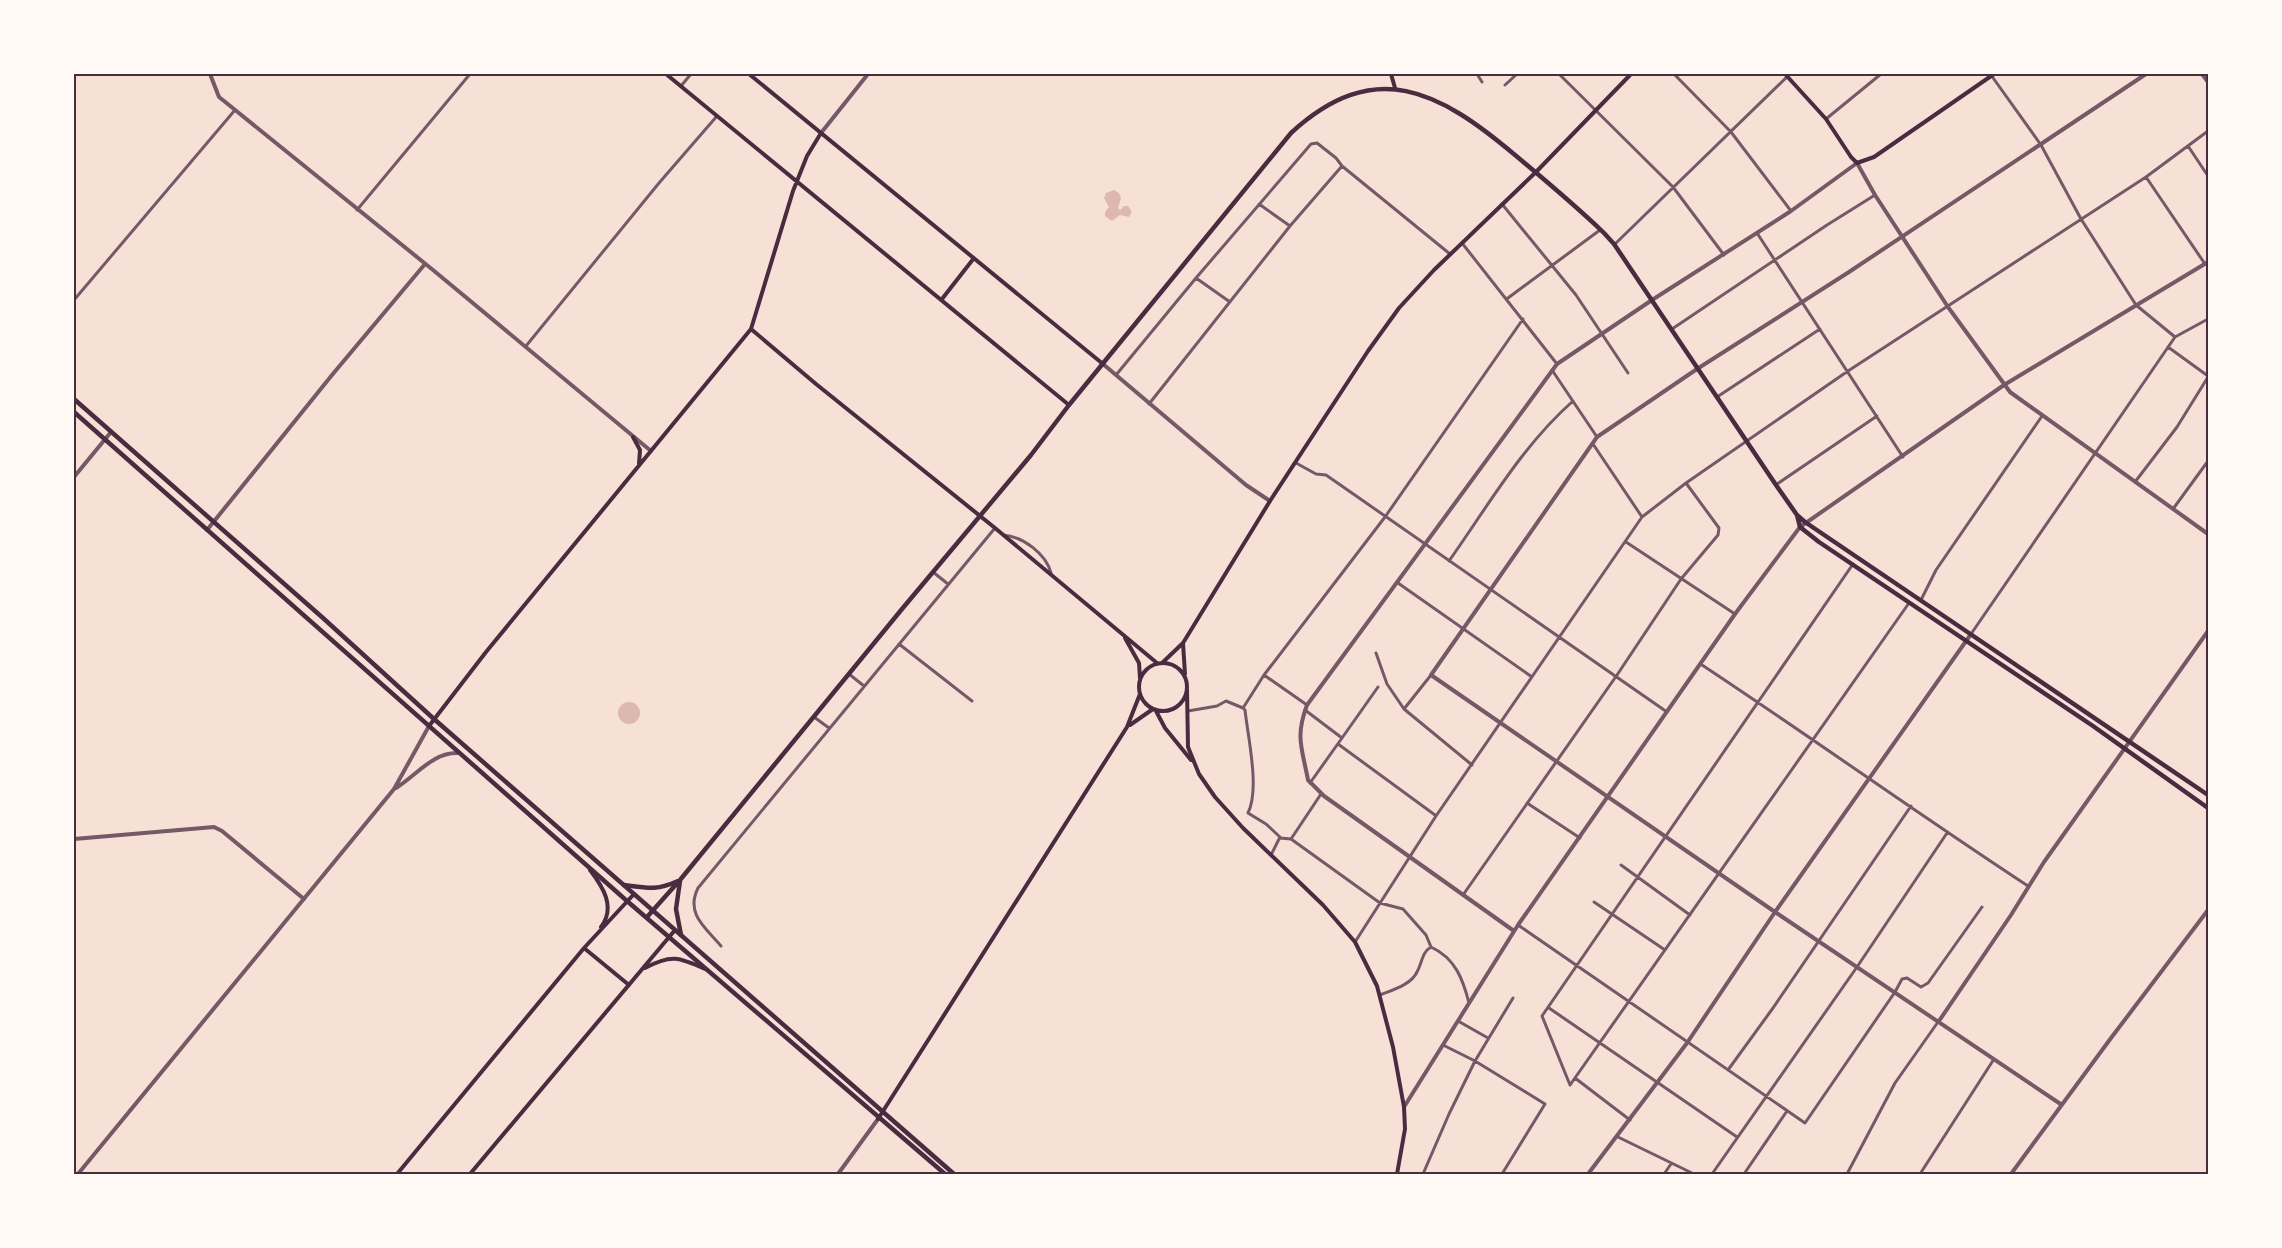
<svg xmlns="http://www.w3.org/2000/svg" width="2282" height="1248" viewBox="0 0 2282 1248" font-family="Inter,sans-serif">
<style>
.water{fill:#dcb8b0}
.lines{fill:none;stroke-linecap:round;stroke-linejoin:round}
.minor{stroke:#755966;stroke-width:3}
.tertiary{stroke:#755966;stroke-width:4}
.secondary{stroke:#4a2c40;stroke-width:4}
.primary{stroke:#4a2c40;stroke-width:4.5}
.trunk{stroke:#4a2c40;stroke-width:4.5}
.neatline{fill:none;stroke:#4a2c40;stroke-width:2}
</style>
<rect width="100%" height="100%" fill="#f7e1d7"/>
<path class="water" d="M1114 190 1119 193 1121 198 1118 208 1120 210 1124 206H1128L1132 212 1129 217 1120 215 1112 221 1105 216V212L1109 207 1104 198 1106 193Z
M618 713a11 11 0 1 1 22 0a11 11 0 1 1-22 0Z"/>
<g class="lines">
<path class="minor" d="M1477 74 1482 82
M1559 74 1673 187 1724 255
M1674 74 1731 132 1791 211
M1991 75 2041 145 2081 219 2136 305 2175 337
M1505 85 1517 74
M681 86 691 74
M1826 119 1881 74
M2188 146 2208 176
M2146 177 2205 264
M1259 204 1290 226
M1502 204 1576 295 1628 373
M357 210 470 74
M1757 233 1903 457
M1462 243 1557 364
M1615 244 1790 74
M1196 278 1311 144 1317 143 1336 158 1342 166
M1508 298 1600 230
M74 300 235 110
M1672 329 1827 225 1875 195
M526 346 659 183 717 116
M2168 347 2208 376
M1552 370 1597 437
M1116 375 1196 278 1230 302
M1717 397 1820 329
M1149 404 1290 226 1342 166 1450 254
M1593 444 1642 517
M1296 463 1316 474 1326 475 1667 712
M2135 482 2177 427 2208 377
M1777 484 1877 416
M2173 509 2208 461
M1003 535C1024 537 1046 554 1051 573
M1626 542 1735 614
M1449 561C1488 506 1522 446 1573 401
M933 572 948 584
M1398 583 1532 677
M1921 600 1936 570 2042 416
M1971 634 2175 337 2208 319
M899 644 972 701
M1376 653 1387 684 1404 709 1472 765
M1702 665C1811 737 1918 814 2028 886
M849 674 864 686
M1264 675 1307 705
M1404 709 1431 675
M1305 710 1342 738 1310 783
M1188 711 1217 706 1226 701 1243 708
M814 717 829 728
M1342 738 1378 687
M1338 744 1435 815
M1527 803 1580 838
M1280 838 1291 839 1380 903 1403 909 1426 935 1431 947
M1291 839 1321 794
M1271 855 1280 837 1266 824 1248 813C1260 789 1248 738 1245 710L1243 708 1264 675 1385 517 1523 319
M1621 865 1690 915
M1463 895 1617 675 1681 579 1718 535 1719 528 1686 483
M1594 902 1665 950
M1518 925 1805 1123 1895 992 1902 979 1907 978 1921 987 1928 983 1982 907
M1355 942 1436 816 1642 517 1686 483 1848 371 2146 177 2208 131
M721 946C706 928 685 914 698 888L995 528
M1380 995C1392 990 1411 985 1417 972 1422 963 1422 952 1431 947 1455 958 1463 979 1469 1003
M1549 1008 1737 1137
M1458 1021 1488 1038
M1443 1045 1475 1061 1545 1104 1502 1174
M1728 1070 1773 1008 1911 806
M1575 1078 1630 1120
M1570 1085 1542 1016 1853 564
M1570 1085 1909 603
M1618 1137 1694 1174
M1423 1174 1449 1114 1475 1061 1513 998
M1664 1174 1671 1164
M1712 1174 1857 967 1947 833
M1744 1174 1787 1111
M1847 1174 1895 1083 1938 1022
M1920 1174 1994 1059"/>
<path class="tertiary" d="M210 74 219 97 229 105 433 270 651 451
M2202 74 2208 82
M821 133 868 74
M1103 364 1246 485 1270 501
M74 477 111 432
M207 530 332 375 425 264
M396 788C417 775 433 752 458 753
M74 839 214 827 222 831 304 899
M1514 931 1324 796 1308 780C1302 748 1295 737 1307 705L1557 364 1652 300 1791 211 1857 163 1875 195 1948 307 2010 392 2208 534
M1939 1021 2011 915 2044 862 2208 631
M2062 1105 1775 912 1431 675 1597 437 1697 369 1849 272 2146 74
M1404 1107 1518 925 1735 614 1800 527 2004 385 2208 262
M78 1174 394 789 429 726
M838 1174 878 1119
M1588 1174 1687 1043 1775 912 1971 634
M2011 1174 2111 1038 2208 910"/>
<path class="secondary" d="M666 74 1069 405
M749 74 1103 364
M1391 74 1395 88
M1785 74 1826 119 1851 157 1857 163 1874 157 1994 74
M942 299 974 258
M751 329 816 384 995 528 1157 663
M633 437 640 450 639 464
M1125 638 1139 663 1140 678
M1183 643 1185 674
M1139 687a24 24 0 1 1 48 0a24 24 0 1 1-48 0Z
M1162 663 1183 643 1270 501 1368 351 1399 308 1434 270 1536 172 1631 74
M1187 689 1188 747 1199 774 1215 797 1243 828 1323 905 1355 942 1377 986 1393 1047 1404 1107 1405 1129 1397 1174
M1156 711 1165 728 1191 760
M1130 725 1153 709
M429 726 486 652 751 329 793 191 807 156 821 133
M590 870C603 887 616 907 601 927
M584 948 629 985
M645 968C671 954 679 957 705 969
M878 1119 1127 727 1140 694
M397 1174 584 948 634 894
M470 1174 675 930"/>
<path class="primary" d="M1797 515 1800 527 1819 542 2093 726 2208 808
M680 881 676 909 681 935
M624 885C647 888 656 891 678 881
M647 917 680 880 902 609 1031 455 1069 405 1291 133C1375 56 1439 91 1515 155 1545 180 1576 206 1604 233L1614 244 1776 485 1797 515 1805 522 2208 795"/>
<path class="trunk" d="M74 399 323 618 434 719 954 1174
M74 412 627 901 945 1174"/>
</g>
<rect width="2282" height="1248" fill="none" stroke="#fffaf5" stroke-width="150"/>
<rect x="75" y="75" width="2132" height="1098" class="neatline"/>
</svg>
